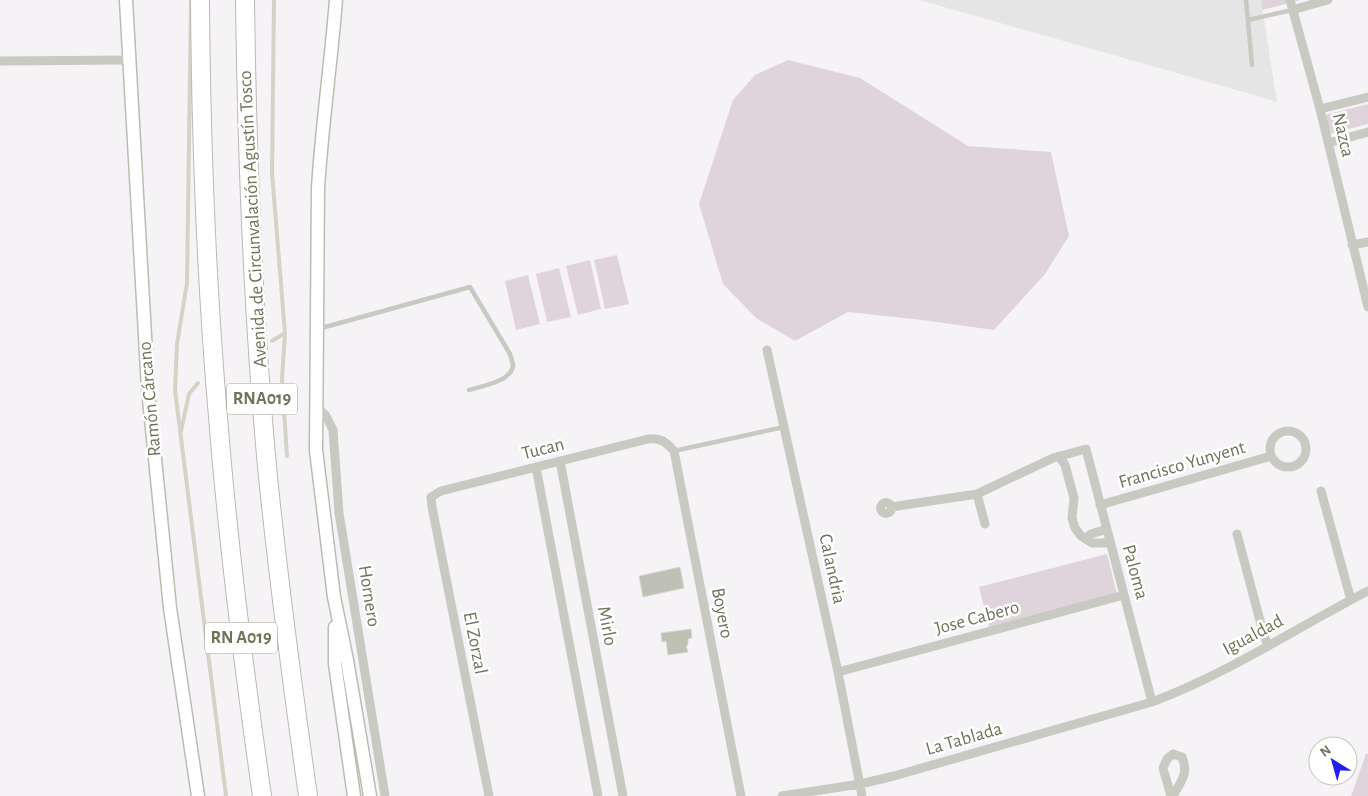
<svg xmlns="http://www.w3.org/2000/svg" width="1368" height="796" viewBox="0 0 1368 796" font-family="'Alegreya Sans',sans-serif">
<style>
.built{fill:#e6e5e5}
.green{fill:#dfd4db}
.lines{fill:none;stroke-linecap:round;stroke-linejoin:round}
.stream{stroke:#d3d3c6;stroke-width:4}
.building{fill:#bec0b4;stroke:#d8d6d8}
.secondary-casing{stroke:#babdb1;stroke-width:15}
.highway-casing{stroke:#b9bab2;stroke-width:20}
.lane{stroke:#c8cac1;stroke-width:4.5}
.street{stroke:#c8cac1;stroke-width:9}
.secondary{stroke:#fff;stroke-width:12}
.highway{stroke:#fff;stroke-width:18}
.labels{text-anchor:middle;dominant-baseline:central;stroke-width:5;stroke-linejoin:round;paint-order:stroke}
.shield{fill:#fff;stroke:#9a9e8a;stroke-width:1}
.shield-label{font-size:18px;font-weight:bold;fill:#6e7458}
.street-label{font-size:19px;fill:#6e7458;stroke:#fff}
</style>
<rect width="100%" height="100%" fill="#f6f3f7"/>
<path class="built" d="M919 0H1261L1277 102 1247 93Z"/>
<path class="green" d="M1261 0H1301L1262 10Z
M788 60 860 78 968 146 1051 152 1069 236 1045 274 994 330 922 320 848 312 795 341 756 318 723 284 699 204 733 100 755 75Z
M1368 104V124L1329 134 1325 115Z
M617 255 629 304 605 309 594 260Z
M590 260 601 309 578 315 566 266Z
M559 268 571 317 547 322 536 274Z
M528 275 540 324 516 330 505 281Z
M1107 554 1117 594 989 627 979 587Z
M1366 754H1368V796H1351Z"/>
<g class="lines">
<path class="stream" d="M191 0 187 283 177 344 175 390 226 796
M274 0 272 173 285 333 282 379 287 456
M272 341 285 333
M181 431 189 394 198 383"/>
</g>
<path class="building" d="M680 567 684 588 643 597 639 576Z
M691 629 692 638 688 639V645L686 646 688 652 668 655 666 641 662 642 661 633Z"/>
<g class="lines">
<defs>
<path id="secondary" d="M126 0 148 389 170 608 198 796
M336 0C331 63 322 125 318 188L316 450 334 597 347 660 370 796
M335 627V664L354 796"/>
<path id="highway" d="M200 0C201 139 206 278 218 417 228 544 244 670 262 796
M245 0C247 159 253 319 268 477 279 584 293 690 308 796"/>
</defs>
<use href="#secondary" class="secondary-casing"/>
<use href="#highway" class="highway-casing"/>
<path class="lane" d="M1246 0 1252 65
M1248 20 1292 10
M318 329 470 287 510 354C511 358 513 363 513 366 510 382 482 386 469 390
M674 451 784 427"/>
<path class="street" d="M1290 0 1320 109 1368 307
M1292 10 1328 0
M0 61 128 60
M1320 109 1368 97
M1328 143 1368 132
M1352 245 1368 242
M767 350 838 672 862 796
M316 406 326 416 333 430 339 513 385 796
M1270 449a18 18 0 1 1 36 0a18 18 0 1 1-36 0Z
M1059 456 1065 465 1074 498 1072 518 1075 528 1081 536 1092 543H1110
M560 461 623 796
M536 467 598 796
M1321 491 1351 600
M977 494 985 524
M880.5 508a5.5 5.5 0 1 1 11 0a5.5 5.5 0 1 1-11 0Z
M1100 505 1271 456
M891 507 977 494 1053 458 1086 449 1152 702
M1237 534 1263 632 1268 646
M1086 538 1091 534 1107 529
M838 672 1124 595
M489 796 432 507 431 497 441 491 648 439C661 438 665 441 674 451L741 796
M782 796 860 784 894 776 1152 702C1227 674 1296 628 1368 591
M1171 796 1163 768 1167 759 1173 754 1182 757C1189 774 1181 781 1173 796"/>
<use href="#secondary" class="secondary"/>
<use href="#highway" class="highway"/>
</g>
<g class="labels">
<g class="shield">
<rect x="227" y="383.5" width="70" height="31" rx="4"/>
<rect x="205" y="622.5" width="72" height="31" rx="4"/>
</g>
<g class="shield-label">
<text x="262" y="399">RNA019</text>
<text x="241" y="638">RN A019</text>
</g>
<g class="street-label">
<text transform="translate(1343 135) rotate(77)">Nazca</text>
<text transform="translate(253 219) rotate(-93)">Avenida de Circunvalación Agustín Tosco</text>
<text transform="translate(150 399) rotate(-95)">Ramón Cárcano</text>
<text transform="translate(543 449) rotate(-14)">Tucan</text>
<text transform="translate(1182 465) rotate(-16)">Francisco Yunyent</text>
<text transform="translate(832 569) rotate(78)">Calandria</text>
<text transform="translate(1135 572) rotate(75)">Paloma</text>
<text transform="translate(369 596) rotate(81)">Hornero</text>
<text transform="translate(722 613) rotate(79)">Boyero</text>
<text transform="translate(977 618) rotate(-15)">Jose Cabero</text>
<text transform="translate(607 626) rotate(79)">Mirlo</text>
<text transform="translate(1253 635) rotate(-28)">Igualdad</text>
<text transform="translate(475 643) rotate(79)">El Zorzal</text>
<text transform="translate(964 739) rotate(-16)">La Tablada</text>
</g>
</g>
<g transform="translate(1333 761) rotate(323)"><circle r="24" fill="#ffffff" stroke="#c5c7bc"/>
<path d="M0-4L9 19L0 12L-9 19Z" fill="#221fec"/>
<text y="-8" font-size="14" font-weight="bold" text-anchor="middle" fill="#6e7458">N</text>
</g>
</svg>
